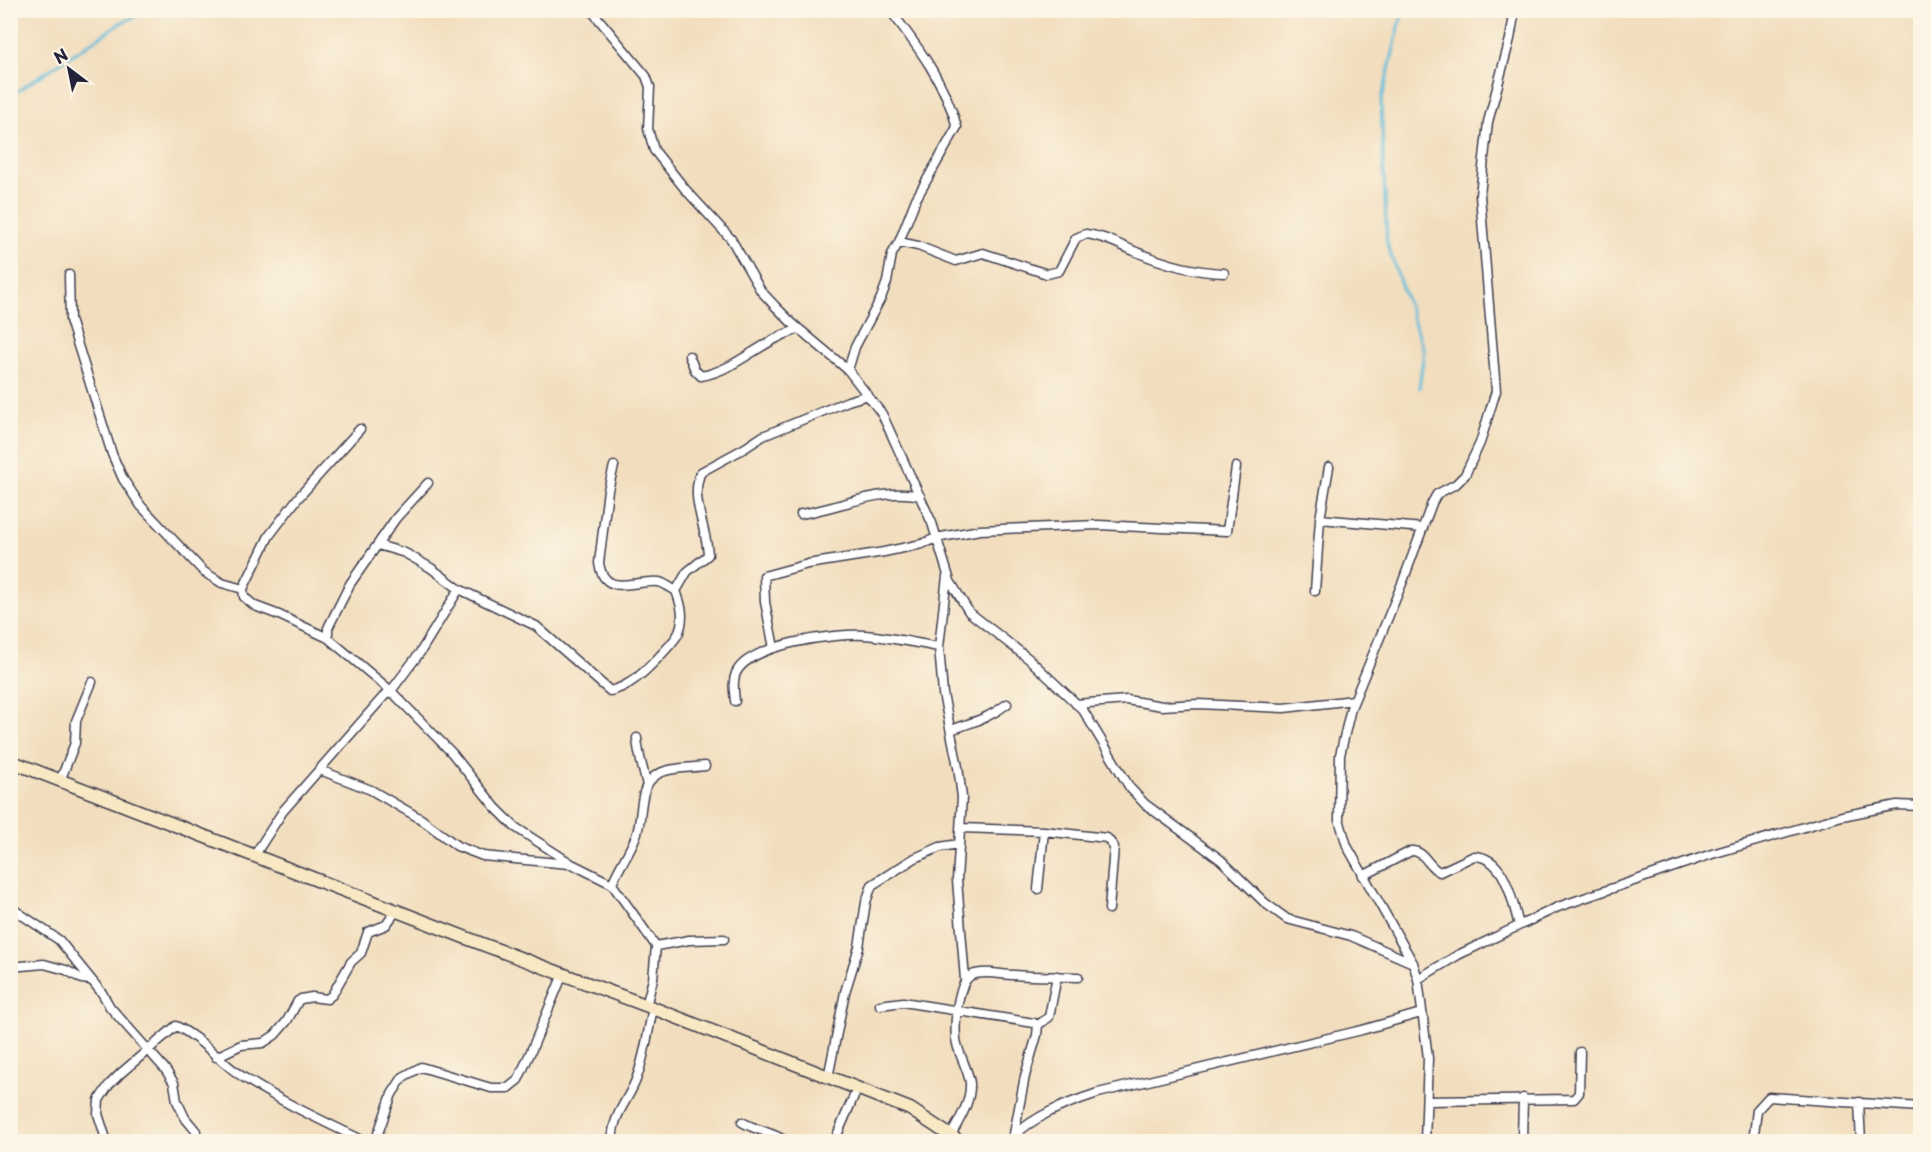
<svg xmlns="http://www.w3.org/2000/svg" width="1931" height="1152" viewBox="0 0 1931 1152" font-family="'Playpen Sans',sans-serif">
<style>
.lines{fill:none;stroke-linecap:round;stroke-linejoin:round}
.stream{stroke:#5dbcdb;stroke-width:3}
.minor-casing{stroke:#413e4f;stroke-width:11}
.secondary-casing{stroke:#413e4f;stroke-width:15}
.minor{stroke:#fff;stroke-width:8}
.secondary{stroke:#f8e8c3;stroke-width:12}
</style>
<rect width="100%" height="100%" fill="#fcf5e5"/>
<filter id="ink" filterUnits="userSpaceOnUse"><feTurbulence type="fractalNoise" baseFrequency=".0167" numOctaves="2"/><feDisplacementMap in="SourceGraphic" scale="12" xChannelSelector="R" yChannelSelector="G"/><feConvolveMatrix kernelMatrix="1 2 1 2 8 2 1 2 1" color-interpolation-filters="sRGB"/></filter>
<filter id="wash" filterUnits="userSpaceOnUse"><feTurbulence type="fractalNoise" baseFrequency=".008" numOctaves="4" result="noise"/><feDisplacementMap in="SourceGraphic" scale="24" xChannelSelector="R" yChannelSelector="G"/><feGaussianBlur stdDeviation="1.35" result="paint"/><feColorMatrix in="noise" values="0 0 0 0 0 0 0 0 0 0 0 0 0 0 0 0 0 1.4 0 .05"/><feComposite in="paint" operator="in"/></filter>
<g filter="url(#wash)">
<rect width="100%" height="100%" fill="#f2debe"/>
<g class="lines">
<path class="stream" d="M1403 10 1381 103 1387 244 1424 351 1419 388
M10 96 122 22 152 10"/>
</g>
</g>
<g filter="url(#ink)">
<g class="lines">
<defs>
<path id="minor" d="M591 10 646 76 650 87 648 129 654 150 685 189 731 239 761 291 775 306 792 323 848 370 882 414 932 523 950 581 969 612 1029 659 1083 710 1130 788 1145 804 1221 860 1265 903 1287 919 1351 936 1413 963
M890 10C918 47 945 82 957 127L916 199 899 242
M69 275 70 320 112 454 123 479 141 506 204 572 222 583 243 589
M689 356 695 370 701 376C730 371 751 351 777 338 784 334 792 332 799 329
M848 370 855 347 881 298 887 282 892 254 899 242 918 246 956 261 983 253 1047 274 1059 271 1076 238 1086 234C1102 236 1119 244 1134 251 1162 263 1193 272 1224 273
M614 466 608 490 599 563C604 599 637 579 659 582 664 583 671 588 676 591 681 604 685 617 679 632 676 641 644 673 635 679 627 685 619 689 610 691L536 626 459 589 421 651 391 691 452 753 495 807 515 827 572 864 612 884 656 946 653 979 646 1006
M801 514C839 508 881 487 920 496
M1320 519 1329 467
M378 545 405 553 431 568 459 589
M947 576 939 647 943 694 958 767 962 797 957 880 965 980
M676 591 687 572 708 555C707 528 689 497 701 472L745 448 763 436 848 401 868 395
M1315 591 1320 519 1423 528
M328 638V628L350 584 396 518 428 483
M774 648 765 602 764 576 808 564 884 552 922 544 936 538 980 530 1098 525 1227 531 1236 467
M735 701C734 692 732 682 736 673 749 644 836 633 865 635 890 637 915 643 939 647
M1076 704 1127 700 1162 706 1198 704 1284 708 1354 700
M951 730C974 721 986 720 1007 704
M637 738C638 754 643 769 647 785
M320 770 371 790 421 819 457 846 483 856 569 864
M60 781 75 743 76 721 92 682
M961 828 1044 831 1107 838 1114 847 1109 909
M254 856 283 811 385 695 391 691 328 638 279 615 255 606 244 597 243 589 269 536 298 498 360 429
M1363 876 1411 851C1425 850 1428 868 1440 872L1474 856C1506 857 1512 901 1519 925
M612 884C619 866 631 851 637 833 643 815 638 788 655 776 667 767 691 768 705 766
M1038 889 1044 831
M10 907 59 940 102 993 110 1007 165 1069 174 1083 177 1101 185 1118 196 1131 194 1142
M656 946 689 940 724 939
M10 967 44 964 66 970 82 979 90 980
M1418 979 1458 955 1558 907 1712 854 1842 816 1897 805 1920 806
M880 1005 903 1002 1034 1023 1038 1025 1037 1035 1025 1076 1014 1134
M1038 1025 1049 1017 1057 976
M216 1057 241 1045 263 1043 275 1035 287 1021 298 1001 301 999 312 997 327 999 332 995 351 962 361 953 368 932 386 925 396 911
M828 1078 845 992 859 947 866 902 872 885 915 858 940 847 959 844
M1427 1101 1574 1099 1579 1093 1580 1052
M1859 1102 1861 1142
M742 1122C757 1131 773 1132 787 1142
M951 1135C960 1119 971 1102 970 1083 968 1069 960 1057 957 1044 953 1030 957 981 972 975 984 970 1002 975 1014 975 1035 977 1057 976 1078 977
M107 1142 98 1114 99 1100 109 1085 121 1073 176 1026C201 1038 220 1062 243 1077 281 1102 325 1122 366 1142
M375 1142 392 1094 403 1077 421 1067 491 1088H508L518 1080 532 1049 563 974
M613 1142C610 1117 630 1099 637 1077 645 1055 648 1031 653 1008
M834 1142 857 1089
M1006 1142C1036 1115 1061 1105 1098 1093L1362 1030 1421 1013
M1425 1142 1428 1058 1418 979 1413 963 1347 846 1339 819 1340 755 1351 708 1403 581 1432 503 1437 494 1456 484 1465 475 1480 443 1496 391 1480 195 1488 122 1510 39 1515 10
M1522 1142 1523 1098
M1753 1142 1757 1110 1769 1097 1920 1107"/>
<path id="secondary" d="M10 761 482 944 653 1008 910 1109 960 1142"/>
</defs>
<use href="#minor" class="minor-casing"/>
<use href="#secondary" class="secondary-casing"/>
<use href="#minor" class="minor"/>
<use href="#secondary" class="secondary"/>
</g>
</g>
<rect width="1931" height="1152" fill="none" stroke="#fcf5e5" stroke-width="36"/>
<g transform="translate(69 69) rotate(328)" stroke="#fcf5e5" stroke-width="4.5" paint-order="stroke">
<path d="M0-4.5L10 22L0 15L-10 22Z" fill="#22223b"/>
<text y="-9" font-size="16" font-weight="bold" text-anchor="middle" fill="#22223b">N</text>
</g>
</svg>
